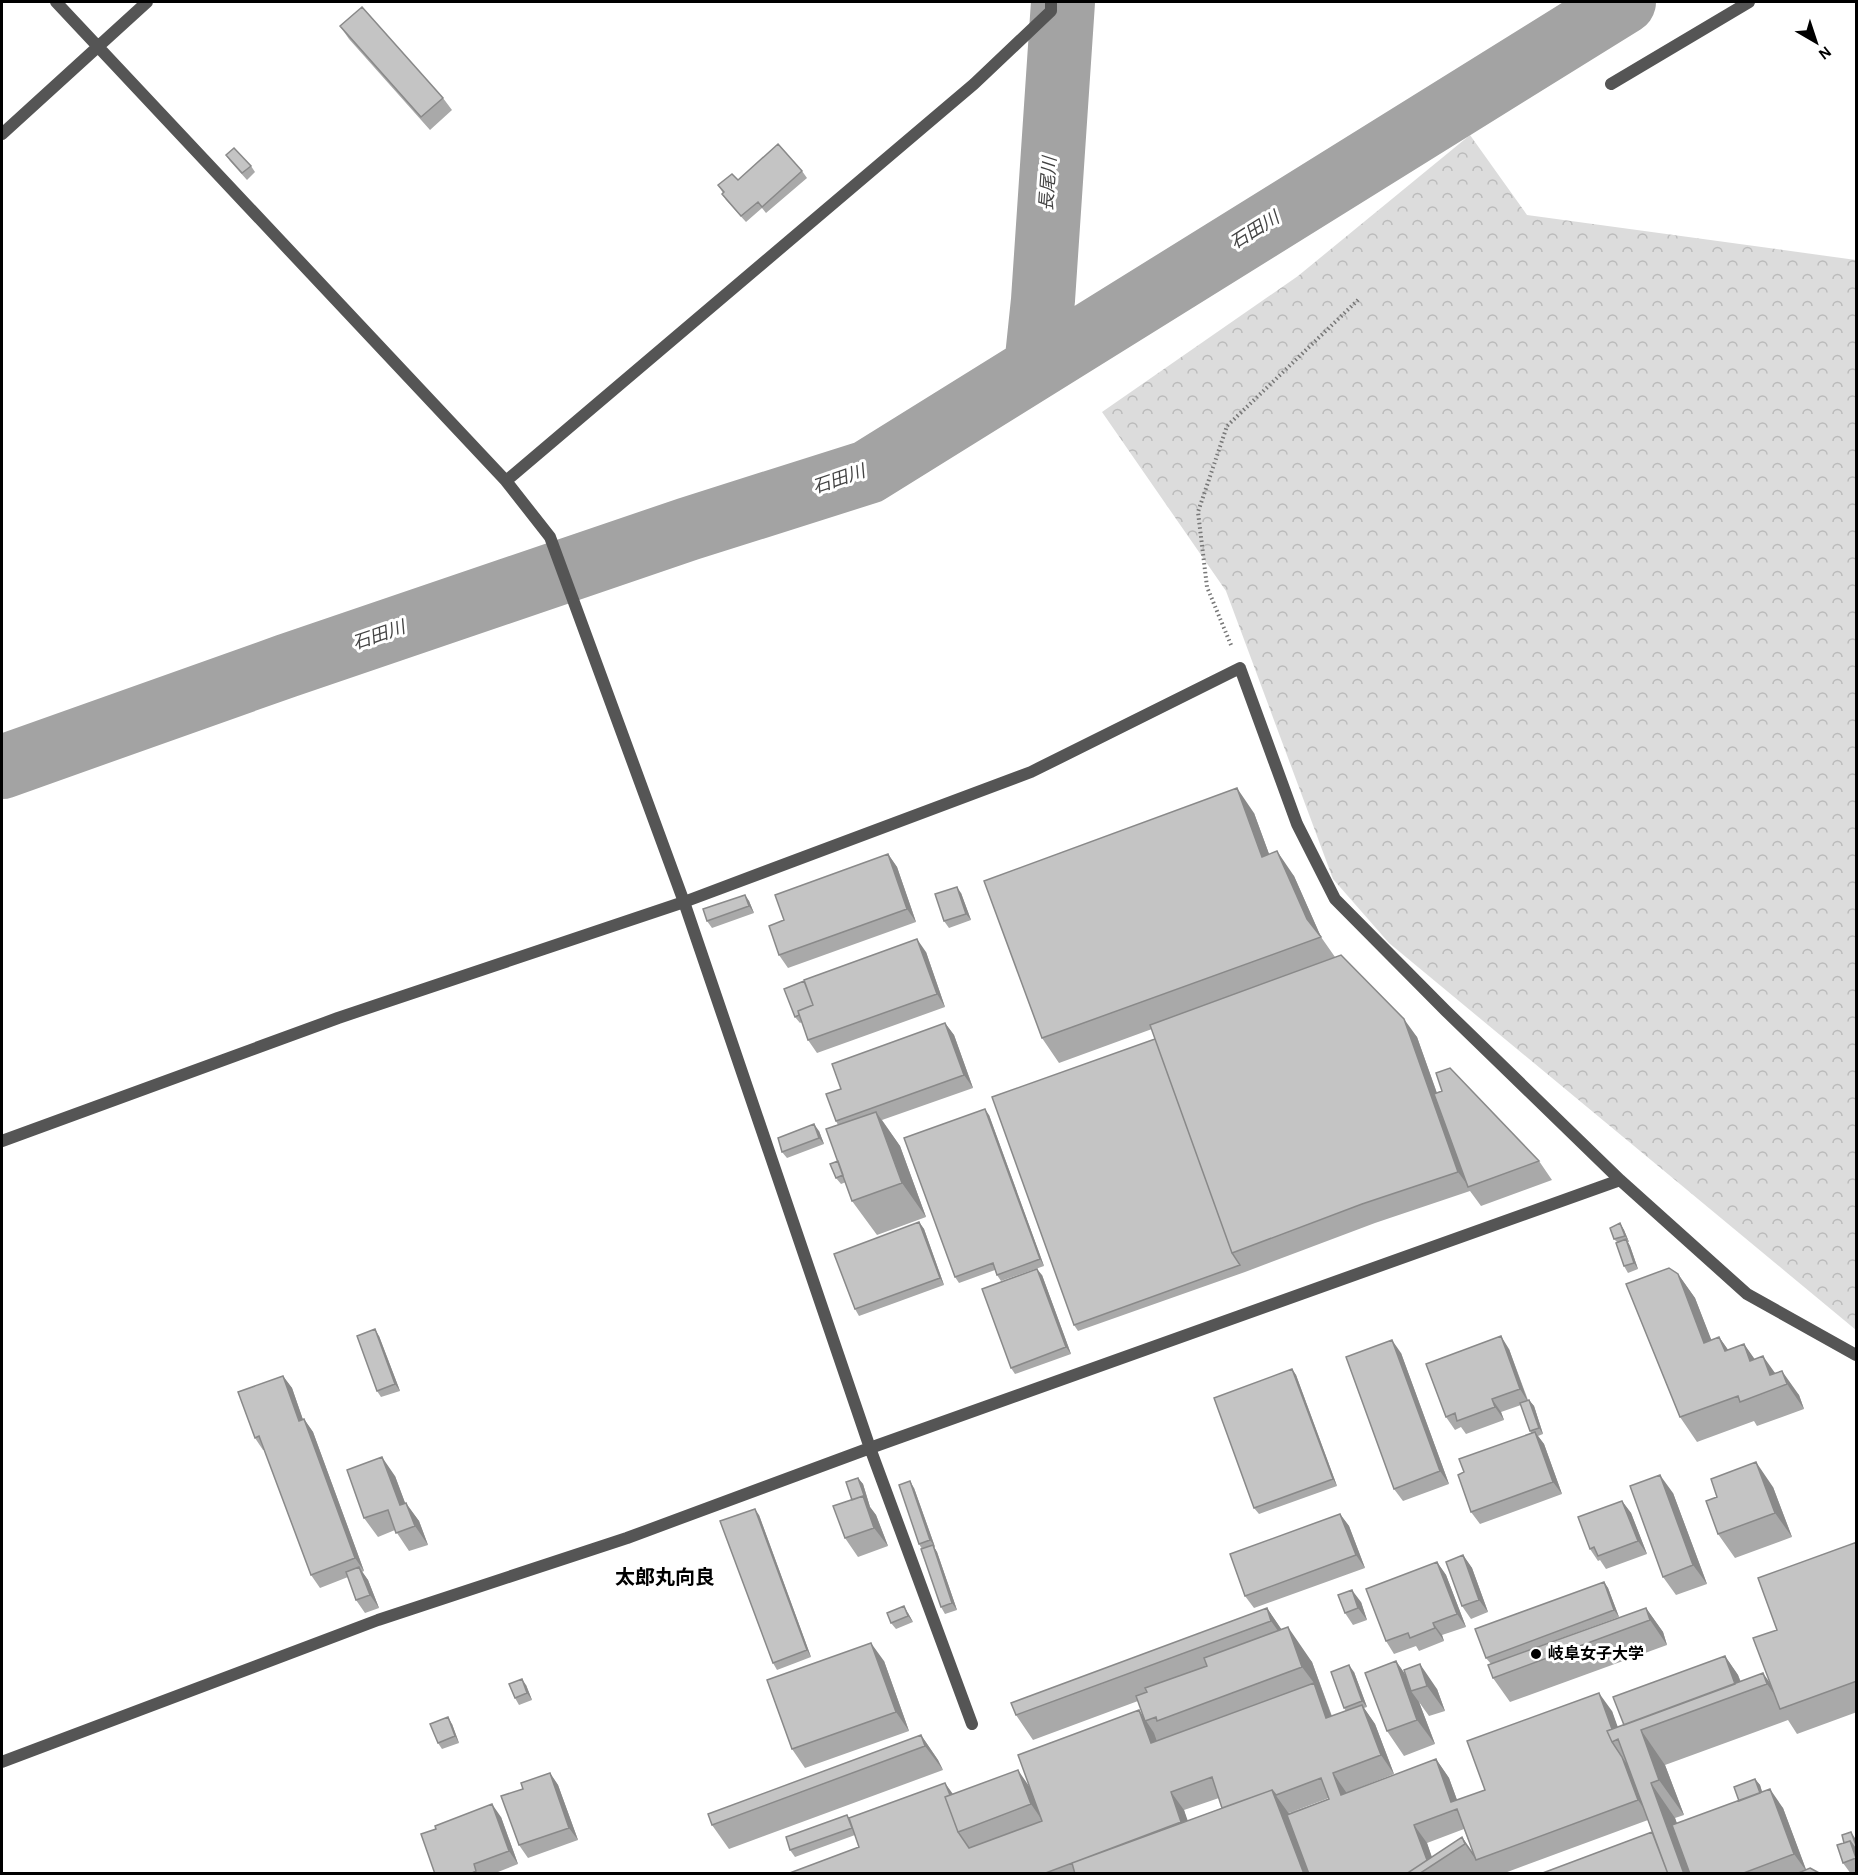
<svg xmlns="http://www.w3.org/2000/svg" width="1858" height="1875" viewBox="0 0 1858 1875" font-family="'Alegreya Sans','Noto Sans JP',sans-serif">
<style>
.forest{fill:url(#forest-crowns)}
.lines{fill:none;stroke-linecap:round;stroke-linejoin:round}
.river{stroke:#a3a3a3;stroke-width:64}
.path{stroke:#777;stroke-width:4;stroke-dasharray:1.5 3;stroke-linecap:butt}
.minor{stroke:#555;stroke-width:12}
.wall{fill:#a9a9a9;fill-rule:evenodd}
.shaded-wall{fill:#898989}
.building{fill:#c4c4c4;stroke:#898989;stroke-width:1.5}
.poi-dot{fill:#000;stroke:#fff;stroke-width:2}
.labels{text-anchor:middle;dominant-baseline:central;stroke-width:6;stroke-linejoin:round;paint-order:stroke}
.poi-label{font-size:16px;font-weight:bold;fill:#000;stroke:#fff;text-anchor:start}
.water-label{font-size:18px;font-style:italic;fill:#444;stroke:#fff}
.quarter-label{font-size:20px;font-weight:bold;fill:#000;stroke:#fff}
</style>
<defs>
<pattern id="forest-crowns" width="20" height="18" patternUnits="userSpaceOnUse" patternTransform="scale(1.5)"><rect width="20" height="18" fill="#dcdcdc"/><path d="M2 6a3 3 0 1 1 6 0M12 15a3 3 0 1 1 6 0" fill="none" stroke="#bbb"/></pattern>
</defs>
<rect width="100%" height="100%" fill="#fff"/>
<path class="forest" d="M1470 135 1527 215 1856 260V1330L1389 943 1333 879 1226 591 1102 412 1298 276Z"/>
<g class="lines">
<path class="river" d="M1036 367 1043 300 1063 2
M2 767 286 666 688 529 868 472 1624 2"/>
<path class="path" d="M1231 645 1207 587 1198 512 1227 426 1359 299"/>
<path class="minor" d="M56 2 506 481 550 537 684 902 870 1448 972 1724
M1611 84 1749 2
M2 134 147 2
M506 481 974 84 1051 11V2
M2 1141 338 1018 684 902 1031 772 1240 668 1297 824 1335 899 1446 1011 1620 1180 1747 1294 1856 1355
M2 1762 378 1620 627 1538 870 1448 1620 1180"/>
</g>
<path class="wall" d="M340 26 443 98 452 110 430 130 349 39Z
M226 155 251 166 255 172 247 180 230 161Z
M802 171 807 178 766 213 762 208 746 222 726 200 722 194 723 193 718 185 738 180Z
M1254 813 1269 854 1294 876 1321 937 1335 957 1417 1037 1437 1093 1539 1161 1552 1180 1481 1206 1470 1191 1375 1223 1245 1272 1078 1331 1074 1325 1155 1039 1152 1029 1059 1063 1042 1038Z
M888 854 897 867 916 922 788 968 779 955 784 920Z
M961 893 971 920 949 928 944 921Z
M745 895 749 901 754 913 712 928 707 921Z
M926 952 945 1007 817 1053 808 1040 802 1022 800 1023 795 1017Z
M945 1023 954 1035 973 1088 882 1120 900 1146 926 1217 877 1235 852 1201 846 1182 841 1184 836 1178 838 1161V1125L836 1121 841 1089Z
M989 1115 1044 1266 1001 1281 997 1275 995 1270 959 1283 955 1277Z
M819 1131 824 1144 787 1158 782 1152Z
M919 1222 924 1229 944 1285 859 1316 855 1309Z
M1620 1223 1624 1230 1629 1242H1628L1630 1246 1638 1269 1628 1273 1624 1266 1617 1242 1614 1239Z
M1678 1274 1695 1298 1711 1340 1719 1337 1728 1350 1744 1344 1754 1359 1775 1373 1799 1395 1804 1409 1757 1426 1754 1421 1697 1442 1680 1417Z
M1042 1275 1071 1354 1015 1374 1011 1368Z
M379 1336 400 1391 381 1397 377 1391Z
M1509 1349 1528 1400H1529L1534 1406 1543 1434 1538 1436 1544 1444 1562 1494 1480 1524 1471 1512 1464 1472 1531 1433 1521 1405 1501 1412 1504 1420 1466 1434 1461 1427 1455 1430 1446 1417Z
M1401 1353 1449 1484 1403 1501 1394 1489Z
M1292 1369 1296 1375 1337 1486 1259 1514 1254 1508Z
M283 1376 292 1388 303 1420 304 1419 313 1432 364 1571 362 1572 368 1580 379 1608 365 1613 356 1600 348 1577 320 1588 311 1575 265 1450H263L255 1438Z
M395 1476 405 1503 419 1521 428 1545 409 1551 395 1530 378 1537 364 1518Z
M858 1478 863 1484 870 1507 876 1515 888 1546 858 1557 845 1538 852 1500Z
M1773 1487 1792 1537 1735 1558 1718 1534Z
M914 1488 935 1547H934L937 1552 957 1610 945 1614 941 1607 922 1549 919 1544Z
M1673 1493 1707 1584 1676 1595 1663 1577Z
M1622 1501 1631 1513 1647 1554 1606 1569 1600 1560 1598 1561 1590 1549Z
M1340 1514 1349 1526 1365 1568 1254 1608 1245 1596Z
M759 1515 811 1657 777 1670 773 1663Z
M1857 1542V1712L1797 1734 1788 1720 1665 1765 1684 1815 1675 1818 1677 1824 1739 1801 1755 1779 1760 1785 1762 1792 1783 1808 1806 1870 1821 1874H1540L1652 1832 1648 1820 1502 1874H787L859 1847 855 1835 795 1857 790 1850 849 1818 953 1794 1029 1786 1139 1710 1144 1717 1138 1701 1033 1740 1016 1715 1267 1608 1281 1629 1312 1662 1332 1716 1346 1711 1344 1708 1354 1672 1367 1707 1364 1708 1375 1724 1394 1774 1346 1793 1436 1759 1449 1778 1457 1800 1485 1790 1612 1711 1617 1727 1624 1725 1725 1656 1738 1675 1741 1682 1770 1683 1777 1630ZM1219 1798 1222 1808 1187 1821 1184 1810ZM1329 1798V1799L1289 1813ZM1464 1829 1474 1854 1462 1837 1432 1857 1427 1843Z
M1463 1555 1472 1568 1488 1612 1471 1619 1462 1606Z
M1437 1562 1446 1575 1466 1627 1442 1635 1444 1641 1419 1651 1416 1646 1394 1654 1386 1641Z
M1604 1582 1608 1588 1619 1617 1491 1664 1486 1658Z
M1361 1602 1367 1620 1353 1625 1345 1613Z
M1646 1608 1663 1632 1667 1645 1510 1702 1493 1678Z
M908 1613 913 1622 896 1629 891 1623Z
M884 1661 909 1731 805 1768 792 1749Z
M1396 1661 1407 1677 1437 1689 1445 1711 1429 1716 1419 1702 1435 1744 1404 1756 1387 1731Z
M526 1685 532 1700 519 1705 515 1698Z
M452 1724 459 1743 442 1749 438 1743Z
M921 1735 938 1760 943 1770 729 1849 712 1825Z
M550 1773 558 1785 578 1840 528 1858 519 1845 523 1789Z
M501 1817 518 1864 493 1874H435Z
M1856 1839 1857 1841V1874H1851L1843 1863Z"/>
<path class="shaded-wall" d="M1237 788 1254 813 1279 881 1262 857Z
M1277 851 1294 876 1321 937 1307 919Z
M888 854 897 867 916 922 907 909Z
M957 887 961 893 971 920 966 914Z
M745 895 749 901 754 913 749 906Z
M917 939 926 952 945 1007 937 994Z
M1404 1019 1417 1037 1470 1187H1469L1458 1172Z
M945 1023 954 1035 973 1088 964 1075Z
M985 1109 989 1115 1044 1266 1040 1259Z
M876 1112 900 1146 926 1217 902 1183Z
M814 1124 819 1131 824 1144 819 1138Z
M919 1222 924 1229 944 1285 940 1278Z
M1620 1223 1624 1230 1629 1242 1625 1236Z
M1626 1239 1630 1246 1638 1269 1634 1263Z
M1037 1269 1042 1275 1071 1354 1066 1347Z
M1678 1274 1695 1298 1722 1367 1704 1343Z
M375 1329 379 1336 400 1391 395 1384Z
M1501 1336 1509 1349 1528 1402 1520 1389Z
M1719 1337 1736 1361 1725 1351Z
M1392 1340 1401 1353 1449 1484 1440 1471Z
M1744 1344 1761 1368 1750 1361Z
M1763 1356 1780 1380 1770 1375Z
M1292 1369 1296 1375 1337 1486 1333 1479Z
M1782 1371 1799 1395 1804 1409 1787 1384Z
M283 1376 292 1388 308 1434 299 1421Z
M1492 1399 1501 1412 1504 1420 1495 1407Z
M1529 1400 1534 1406 1543 1434 1539 1428Z
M304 1419 313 1432 364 1571 355 1558Z
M1535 1432 1544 1444 1562 1494 1553 1482Z
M382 1457 395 1476 413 1524 400 1505Z
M1756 1462 1773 1487 1792 1537 1775 1513Z
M1660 1475 1673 1493 1707 1584 1693 1565Z
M858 1478 863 1484 870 1507 876 1515 888 1546 874 1528 863 1496Z
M910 1481 914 1488 935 1547 930 1540Z
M1622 1501 1631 1513 1647 1554 1638 1541Z
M406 1503 419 1521 428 1545 415 1526Z
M755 1509 759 1515 811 1657 807 1650Z
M1340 1514 1349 1526 1365 1568 1356 1555Z
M933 1545 937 1552 957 1610 952 1603Z
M1463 1555 1472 1568 1488 1612 1479 1600Z
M1437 1562 1446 1575 1466 1627 1457 1614Z
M359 1567 368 1580 379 1608 370 1595Z
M1604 1582 1608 1588 1619 1617 1614 1610Z
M1352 1590 1361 1602 1367 1620 1358 1608Z
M904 1606 908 1613 913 1622 908 1616Z
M1267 1608 1284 1633 1288 1645 1271 1621Z
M1646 1608 1663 1632 1667 1645 1650 1620Z
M1433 1623 1442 1635 1444 1641 1435 1628Z
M1288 1627 1312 1662 1339 1737 1326 1718 1314 1683 1302 1667Z
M871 1643 884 1661 909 1731 896 1712Z
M1725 1656 1738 1675 1744 1692 1739 1694Z
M1396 1661 1413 1686 1411 1691 1419 1702 1435 1744 1417 1720Z
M1420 1664 1437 1689 1445 1711 1427 1686Z
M1349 1665 1354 1672 1367 1707 1362 1701Z
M1763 1673 1787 1707 1784 1708 1767 1684Z
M522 1679 526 1685 532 1700 527 1693Z
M1599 1693 1612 1711 1627 1752 1618 1739 1616 1740Z
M1362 1705 1375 1724 1394 1774 1381 1755Z
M1139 1710 1154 1733 1164 1762 1151 1743Z
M448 1717 452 1724 459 1743 455 1736Z
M1641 1730 1665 1765 1684 1815 1659 1780Z
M921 1735 938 1760 943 1770 925 1746Z
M1622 1757 1635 1775 1651 1819 1638 1800Z
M1436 1759 1449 1778 1464 1819 1451 1802Z
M1018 1770 1042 1805 1055 1839 1031 1804Z
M550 1773 558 1785 578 1840 569 1828Z
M1333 1773 1346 1792 1354 1813 1341 1795Z
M1755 1779 1760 1785 1765 1801 1761 1794Z
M945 1783 958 1801 963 1830Z
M1651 1783 1675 1818 1696 1874H1684Z
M1770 1789 1783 1808 1807 1872 1794 1854Z
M1272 1790 1297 1825 1315 1874H1304Z
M1171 1792 1184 1810 1195 1841 1181 1822Z
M492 1804 501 1817 518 1864 509 1851Z
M1414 1825 1427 1843 1434 1864 1429 1867Z
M1851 1832 1857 1841V1848Z
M1462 1837 1477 1859 1476 1860 1465 1844Z
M1850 1841 1857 1851V1859L1856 1858Z"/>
<path class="building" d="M362 7 443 98 421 117 340 26Z
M778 144 802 171 762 207 758 202 741 216 722 194 724 192 718 185 732 174 738 180Z
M234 148 251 166 242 173 226 155Z
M1237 788 1262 857 1277 851 1307 919 1321 937 1042 1038 984 881Z
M888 854 907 909 779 955 769 926 784 920 775 895Z
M957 887 966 914 944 921 935 894Z
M745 895 749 906 707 921 703 909Z
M917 939 937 994 808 1040 798 1011 813 1005 804 980Z
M1341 955 1404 1019 1458 1172 1362 1204 1232 1253 1150 1025Z
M804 981 813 1005 798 1011 799 1015 795 1017 784 989Z
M945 1023 964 1075 836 1121 826 1094 841 1089 832 1064Z
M1155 1039 1232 1253 1240 1265 1074 1325 992 1097Z
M1450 1068 1539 1161 1468 1187 1434 1094 1442 1091 1436 1073Z
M985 1109 1040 1259 997 1275 993 1263 955 1277 904 1138Z
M876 1112 902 1183 852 1201 826 1129Z
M814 1124 819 1138 782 1152 778 1138Z
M838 1161 843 1175 836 1178 830 1164Z
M919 1222 940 1278 855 1309 834 1254Z
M1620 1223 1625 1236 1614 1239 1610 1228Z
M1626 1239 1634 1263 1624 1266 1616 1243Z
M1669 1268 1678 1274 1704 1343 1719 1337 1725 1351 1744 1344 1750 1361 1763 1356 1770 1375 1782 1371 1787 1384 1740 1402 1738 1396 1680 1417 1626 1284Z
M1037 1269 1066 1347 1011 1368 982 1289Z
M375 1329 395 1384 377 1391 357 1336Z
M1501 1336 1520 1389 1492 1399 1495 1407 1457 1421 1455 1413 1446 1417 1426 1364Z
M1392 1340 1440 1471 1394 1489 1346 1357Z
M1292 1369 1333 1479 1254 1508 1214 1398Z
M283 1376 299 1421 304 1419 355 1558 311 1575 259 1436 255 1438 238 1392Z
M1529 1400 1539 1428 1530 1431 1520 1403Z
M1535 1432 1553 1482 1471 1512 1458 1475 1464 1472 1459 1459Z
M382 1457 400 1505 406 1503 415 1526 396 1533 388 1510 364 1518 347 1470Z
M1756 1462 1775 1513 1718 1534 1706 1501 1717 1497 1711 1479Z
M1660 1475 1693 1565 1663 1577 1630 1486Z
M858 1478 866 1501 863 1496 852 1500 846 1482Z
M910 1481 930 1540 919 1544 899 1485Z
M863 1496 874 1528 845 1538 833 1506Z
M1622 1501 1638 1541 1598 1556 1594 1547 1590 1549 1578 1517Z
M755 1509 807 1650 773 1663 720 1521Z
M1340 1514 1356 1555 1245 1596 1230 1554Z
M1857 1542V1681L1780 1709 1753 1638 1777 1630 1758 1578Z
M933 1545 952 1603 941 1607 921 1549Z
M1463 1555 1479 1600 1462 1606 1446 1562Z
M1437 1562 1457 1614 1433 1623 1435 1628 1410 1638 1408 1633 1386 1641 1366 1589Z
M359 1567 370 1595 356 1600 346 1572Z
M1604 1582 1614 1610 1486 1658 1475 1629Z
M1352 1590 1358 1608 1345 1613 1338 1595Z
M904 1606 908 1616 891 1623 887 1613Z
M1267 1608 1271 1621 1016 1715 1011 1703Z
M1646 1608 1650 1620 1493 1678 1488 1665Z
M1288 1627 1302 1667 1157 1721 1156 1717 1145 1721 1136 1696 1147 1692 1145 1688 1207 1666 1204 1658Z
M871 1643 896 1712 792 1749 767 1680Z
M1725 1656 1735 1684 1624 1725 1613 1697Z
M1396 1661 1417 1720 1387 1731 1365 1673Z
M1420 1664 1427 1686 1411 1691 1404 1670Z
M1349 1665 1362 1701 1344 1708 1331 1672Z
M1763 1673 1767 1684 1641 1730 1659 1780 1651 1783 1684 1874H1668L1618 1739 1612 1742 1607 1731Z
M522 1679 527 1693 515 1698 509 1684Z
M1314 1683 1326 1718 1362 1705 1381 1755 1333 1773 1341 1795 1436 1759 1451 1802 1485 1790 1467 1741 1599 1693 1612 1729 1607 1731 1612 1742 1622 1757 1638 1800 1476 1860 1457 1809 1414 1825 1427 1860 1406 1874H1309L1287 1815 1329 1799 1321 1778 1276 1795 1272 1790 1222 1808 1212 1777 1171 1792 1181 1822 1043 1874H787L859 1847 849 1818 945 1783 950 1795 945 1797 958 1832 969 1848 1042 1821 1018 1755 1139 1710 1151 1743Z
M448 1717 455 1736 438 1743 430 1724Z
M921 1735 925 1746 712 1825 708 1814Z
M1018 1770 1031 1804 958 1832 945 1797Z
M550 1773 569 1828 519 1845 501 1796 523 1789 521 1783Z
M1755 1779 1760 1793 1739 1801 1734 1787Z
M1770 1789 1794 1854 1741 1874H1690L1672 1825Z
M1272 1790 1304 1874H1075L1072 1863Z
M492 1804 509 1851 474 1864 476 1871 470 1874H435L421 1834 436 1829 435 1826Z
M847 1815 852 1828 790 1850 786 1837Z
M1652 1832 1668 1874H1540Z
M1851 1832 1857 1848V1851L1850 1841 1844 1843 1842 1835Z
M1462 1837 1465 1844 1419 1874H1406Z
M1850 1841 1856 1858 1843 1863 1837 1845Z
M1810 1868 1821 1874H1796Z"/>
<circle class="poi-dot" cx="1536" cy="1654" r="6"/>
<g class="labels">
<g class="poi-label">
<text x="1548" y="1654">岐阜女子大学</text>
</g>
<g class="water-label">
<text transform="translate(1049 184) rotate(-86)">長尾川</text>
<text transform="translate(1255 231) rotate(-32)">石田川</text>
<text transform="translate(839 480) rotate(-19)">石田川</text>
<text transform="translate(379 636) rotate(-19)">石田川</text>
</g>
<g class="quarter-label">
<text x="665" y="1578">太郎丸向良</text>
</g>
</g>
<rect width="1858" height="1875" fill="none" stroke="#000000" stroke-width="6"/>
<g transform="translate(1816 42) rotate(141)" stroke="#ffffff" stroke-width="4.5" paint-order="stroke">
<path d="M0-4.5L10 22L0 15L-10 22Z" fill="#000000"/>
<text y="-9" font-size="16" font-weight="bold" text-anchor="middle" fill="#000000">N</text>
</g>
</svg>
